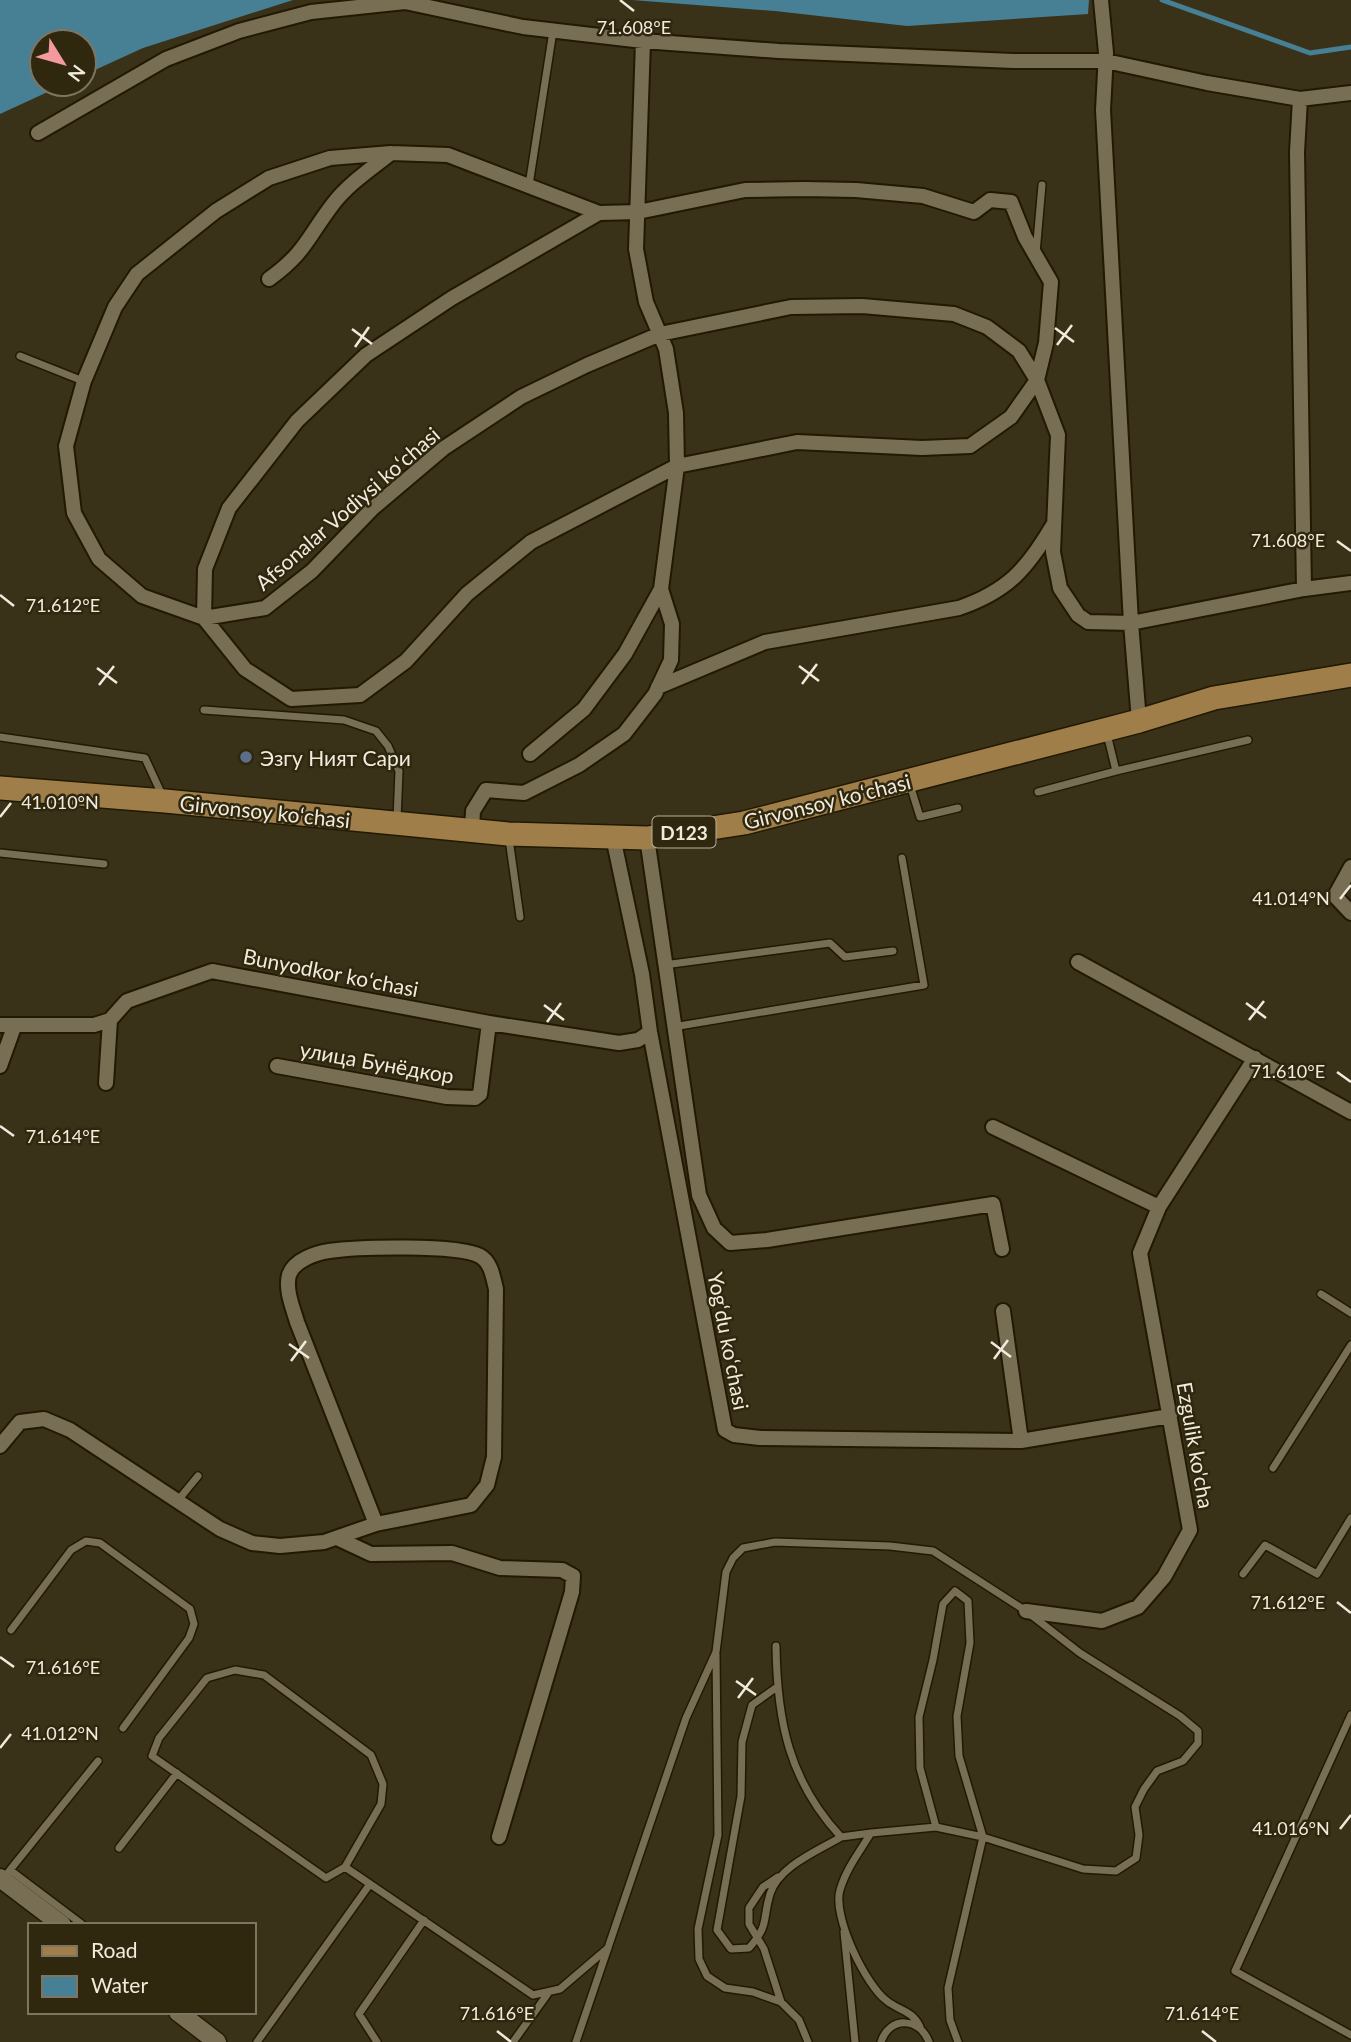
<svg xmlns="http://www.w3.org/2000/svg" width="1351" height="2042" viewBox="0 0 1351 2042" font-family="Lato,sans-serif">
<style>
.water{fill:#478095}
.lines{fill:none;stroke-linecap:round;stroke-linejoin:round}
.stream{stroke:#478095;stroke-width:5}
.service-casing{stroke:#211902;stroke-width:10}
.minor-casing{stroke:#211902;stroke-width:18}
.tertiary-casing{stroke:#211902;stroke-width:21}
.primary-casing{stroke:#211902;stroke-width:26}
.service{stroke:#786e54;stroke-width:7}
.minor{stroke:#786e54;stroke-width:14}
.tertiary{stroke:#786e54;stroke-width:18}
.primary{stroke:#9f7e49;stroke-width:23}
.ticks{fill:none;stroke:#f1ebdd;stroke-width:2.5}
.service-dot{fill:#5c6f8a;stroke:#30270f;stroke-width:2.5}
.labels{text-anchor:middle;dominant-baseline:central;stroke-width:5;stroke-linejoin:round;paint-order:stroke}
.shield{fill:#30270f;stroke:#b7b09f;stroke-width:2}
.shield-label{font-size:19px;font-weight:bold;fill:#f1ebdd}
.street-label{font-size:21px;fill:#f1ebdd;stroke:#30270f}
.poi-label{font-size:21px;fill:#f1ebdd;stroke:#30270f;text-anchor:start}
.ticks-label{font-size:18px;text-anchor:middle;fill:#f1ebdd;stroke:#30270f;stroke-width:5;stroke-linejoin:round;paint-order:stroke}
</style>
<rect width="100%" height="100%" fill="#3a3119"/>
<path class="water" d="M0 0H293L143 48 84 75V42H42V84H65L0 114Z
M632 0H1089L1088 14 907 26 775 11Z"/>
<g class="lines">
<path class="stream" d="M1162 0 1310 53 1351 47"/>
<defs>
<path id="service" d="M529 185 553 31
M1036 253 1042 185
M20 356 83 381
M204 710 344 720 376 731 388 746 399 771 397 819
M0 737 145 758 163 797
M1116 771 1248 740
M910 785 920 817 958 808
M1038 792 1116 771 1107 734
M509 839 520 917
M0 853 104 864
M664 965 830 943 845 957 893 951
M673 1027 924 985 902 858
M1321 1294 1351 1313
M1273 1468 1351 1345
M179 1499 198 1476
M1243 1574 1265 1545 1317 1574 1351 1518
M11 1630 71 1550 86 1541 100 1543 190 1609 194 1624 189 1638 123 1728
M776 1646C777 1721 789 1781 841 1837L871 1833
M716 1654 718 1835 698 1929 699 1959 707 1976 725 1988 753 1992 781 2002 799 2020 808 2042
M777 1687 752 1705 742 1742 741 1796 717 1930 731 1949 749 1948C770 1924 762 1920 770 1894 779 1866 818 1851 841 1837
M1351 1715 1235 1971 1351 2035
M119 1848 177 1773
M345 1867 381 1804 383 1784 371 1755 264 1675 235 1670 207 1678 159 1738 152 1756 326 1878 345 1867 533 1995 560 1989 608 1948
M10 1870 98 1761
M7 1874 10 1870 83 1925
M778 1877 763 1887 749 1908V1924L764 1949 781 2002
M844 1932 855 2042
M920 2027C913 2011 900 2011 887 2001 866 1986 832 1916 840 1890 846 1869 860 1851 871 1833L936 1827
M257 2042 370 1884
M377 2042 359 2014 424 1920
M513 2042 549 1992
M576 2042 686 1718 716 1652 726 1572 733 1558 743 1548 775 1542 890 1546 933 1551 1026 1611 1080 1653 1180 1716 1198 1731V1743L1183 1761 1157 1771 1144 1789 1135 1807 1139 1835 1136 1858 1116 1871 1083 1869 983 1837 936 1827 920 1768 919 1717 933 1660 943 1604 955 1591 968 1601 970 1643 957 1716 959 1756 983 1837 948 1988 950 2020 958 2042
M881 2042C889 2016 920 2017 929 2042"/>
<path id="minor" d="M1300 99 1351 93
M38 133 166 59 239 31 311 12 405 2 523 27 643 41 779 51 1013 61H1106L1207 83 1300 99 1297 152 1304 589
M599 213 452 298 366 355 297 421 229 508 205 569 204 618 245 669 291 699 360 695 406 661 467 594 531 542 677 466 797 442 922 448 970 446 1011 417 1037 380 1046 343 1051 282 1025 237 1011 202 990 200 974 212 923 196 856 190 804 189 745 190 638 212 599 213 448 155 391 153 330 158 269 178 216 211 137 274 115 307 84 381 66 446 74 513 99 559 142 596 204 618 265 608 312 571 373 508 444 448 521 397 587 365 660 334 791 307 862 306 954 314 987 327 1019 351 1037 380 1058 435 1053 552 1060 588 1078 615 1088 622 1131 623 1103 110 1106 53 1101 0
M269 279C306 252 307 238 333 204 348 184 371 169 391 153
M658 687 765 642 959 608C1008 591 1027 569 1053 525
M1139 721 1131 623 1304 589 1351 583
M530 754 584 709 625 654 661 589
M472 831 473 811 486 790 524 793 579 765 624 734 655 694 671 660 672 624 661 589 677 466 676 413 666 349 646 302 636 249 643 41
M613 837 642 974 650 1032 725 1430 734 1435 760 1438 1021 1441 1003 1311
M647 838 699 1195 714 1228 730 1243 767 1240 993 1204 1002 1249
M1351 867 1335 896 1351 913
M1078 962 1351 1112
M0 1025H94L110 1020 127 1001 212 971 489 1023 619 1043 638 1040 650 1032
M0 1066 14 1027
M277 1066 447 1097 475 1098 480 1094 489 1023
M106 1083 110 1020
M993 1127 1159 1207
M1021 1441 1170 1416
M0 1446 20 1422 44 1419 70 1430 220 1529 252 1543 280 1546 324 1542 376 1524 471 1505 487 1485 494 1457 496 1289C493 1277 491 1262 480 1256 458 1244 356 1247 329 1251 316 1253 294 1260 289 1275 285 1290 293 1308 297 1322L376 1524
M339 1539 371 1554 452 1553 500 1568 562 1570 573 1576 572 1592 499 1837
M1026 1611 1102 1621 1138 1607 1164 1577 1190 1530 1140 1253 1159 1207 1255 1058"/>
<path id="tertiary" d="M0 1878 62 1925
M178 2012 217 2042"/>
<path id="primary" d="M0 788 165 801 508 834 647 838 744 823 1139 721 1214 698 1351 675"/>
</defs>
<use href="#service" class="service-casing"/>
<use href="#minor" class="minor-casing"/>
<use href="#tertiary" class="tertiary-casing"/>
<use href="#primary" class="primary-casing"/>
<use href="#service" class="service"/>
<use href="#minor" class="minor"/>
<use href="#tertiary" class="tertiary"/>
<use href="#primary" class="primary"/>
</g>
<path class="ticks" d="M620 0 634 11M1055 328 1074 342M352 329 372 344M1057 345 1072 325M355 347 369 327M1337 541 1351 551M0 595 14 606M799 666 819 681M97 668 117 683M802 684 817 664M99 685 114 666M0 817 11 803M1340 899 1351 885M1246 1003 1266 1018M544 1005 564 1020M1249 1020 1264 1001M547 1022 561 1003M1337 1072 1351 1082M0 1126 14 1136M991 1342 1011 1357M289 1344 309 1358M994 1359 1008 1340M291 1361 306 1341M1337 1602 1351 1613M0 1657 14 1667M736 1681 756 1695M738 1698 753 1678M0 1748 11 1734M1340 1829 1351 1815M497 2031 511 2042M1202 2031 1216 2042"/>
<circle class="service-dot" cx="246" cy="757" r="7"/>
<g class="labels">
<rect class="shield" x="652.5" y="816.5" width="63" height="31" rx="5"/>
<g class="shield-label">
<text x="684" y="832">D123</text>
</g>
<g class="street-label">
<text transform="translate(347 508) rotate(-41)">Afsonalar Vodiysi koʻchasi</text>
<text transform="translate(827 801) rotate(-14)">Girvonsoy koʻchasi</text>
<text transform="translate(265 811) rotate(6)">Girvonsoy koʻchasi</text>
<text transform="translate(331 972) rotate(11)">Bunyodkor koʻchasi</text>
<text transform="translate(377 1062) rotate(10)">улица Бунёдкор</text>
<text transform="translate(729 1341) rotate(79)">Yogʻdu koʻchasi</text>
<text transform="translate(1196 1445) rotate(80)">Ezgulik ko'cha</text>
</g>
<g class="poi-label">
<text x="260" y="757">Эзгу Ният Сари</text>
</g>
</g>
<g class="ticks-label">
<text x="634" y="34">71.608°E</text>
<text x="1288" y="547">71.608°E</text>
<text x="63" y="612">71.612°E</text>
<text x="60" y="809">41.010°N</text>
<text x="1291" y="905">41.014°N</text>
<text x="1288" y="1078">71.610°E</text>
<text x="63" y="1143">71.614°E</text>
<text x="1288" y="1609">71.612°E</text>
<text x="63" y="1674">71.616°E</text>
<text x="60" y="1740">41.012°N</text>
<text x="1291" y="1835">41.016°N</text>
<text x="497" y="2020">71.616°E</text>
<text x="1202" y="2020">71.614°E</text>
</g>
<rect x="28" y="1923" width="228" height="91" fill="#30270f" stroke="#7d7561" stroke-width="2"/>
<rect x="42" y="1946" width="35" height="10" fill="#9f7e49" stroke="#7d7561" stroke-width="2"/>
<text x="91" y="1958" font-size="21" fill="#f1ebdd">Road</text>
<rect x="42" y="1976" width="35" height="21" fill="#478095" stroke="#7d7561" stroke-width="2"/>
<text x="91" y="1993" font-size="21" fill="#f1ebdd">Water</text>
<g transform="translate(63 63) rotate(127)"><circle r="33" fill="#30270f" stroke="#7d7561" stroke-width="2"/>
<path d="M0-5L12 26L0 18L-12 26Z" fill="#f49a9f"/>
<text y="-10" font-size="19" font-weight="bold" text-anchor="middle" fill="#f1ebdd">N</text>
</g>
</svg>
